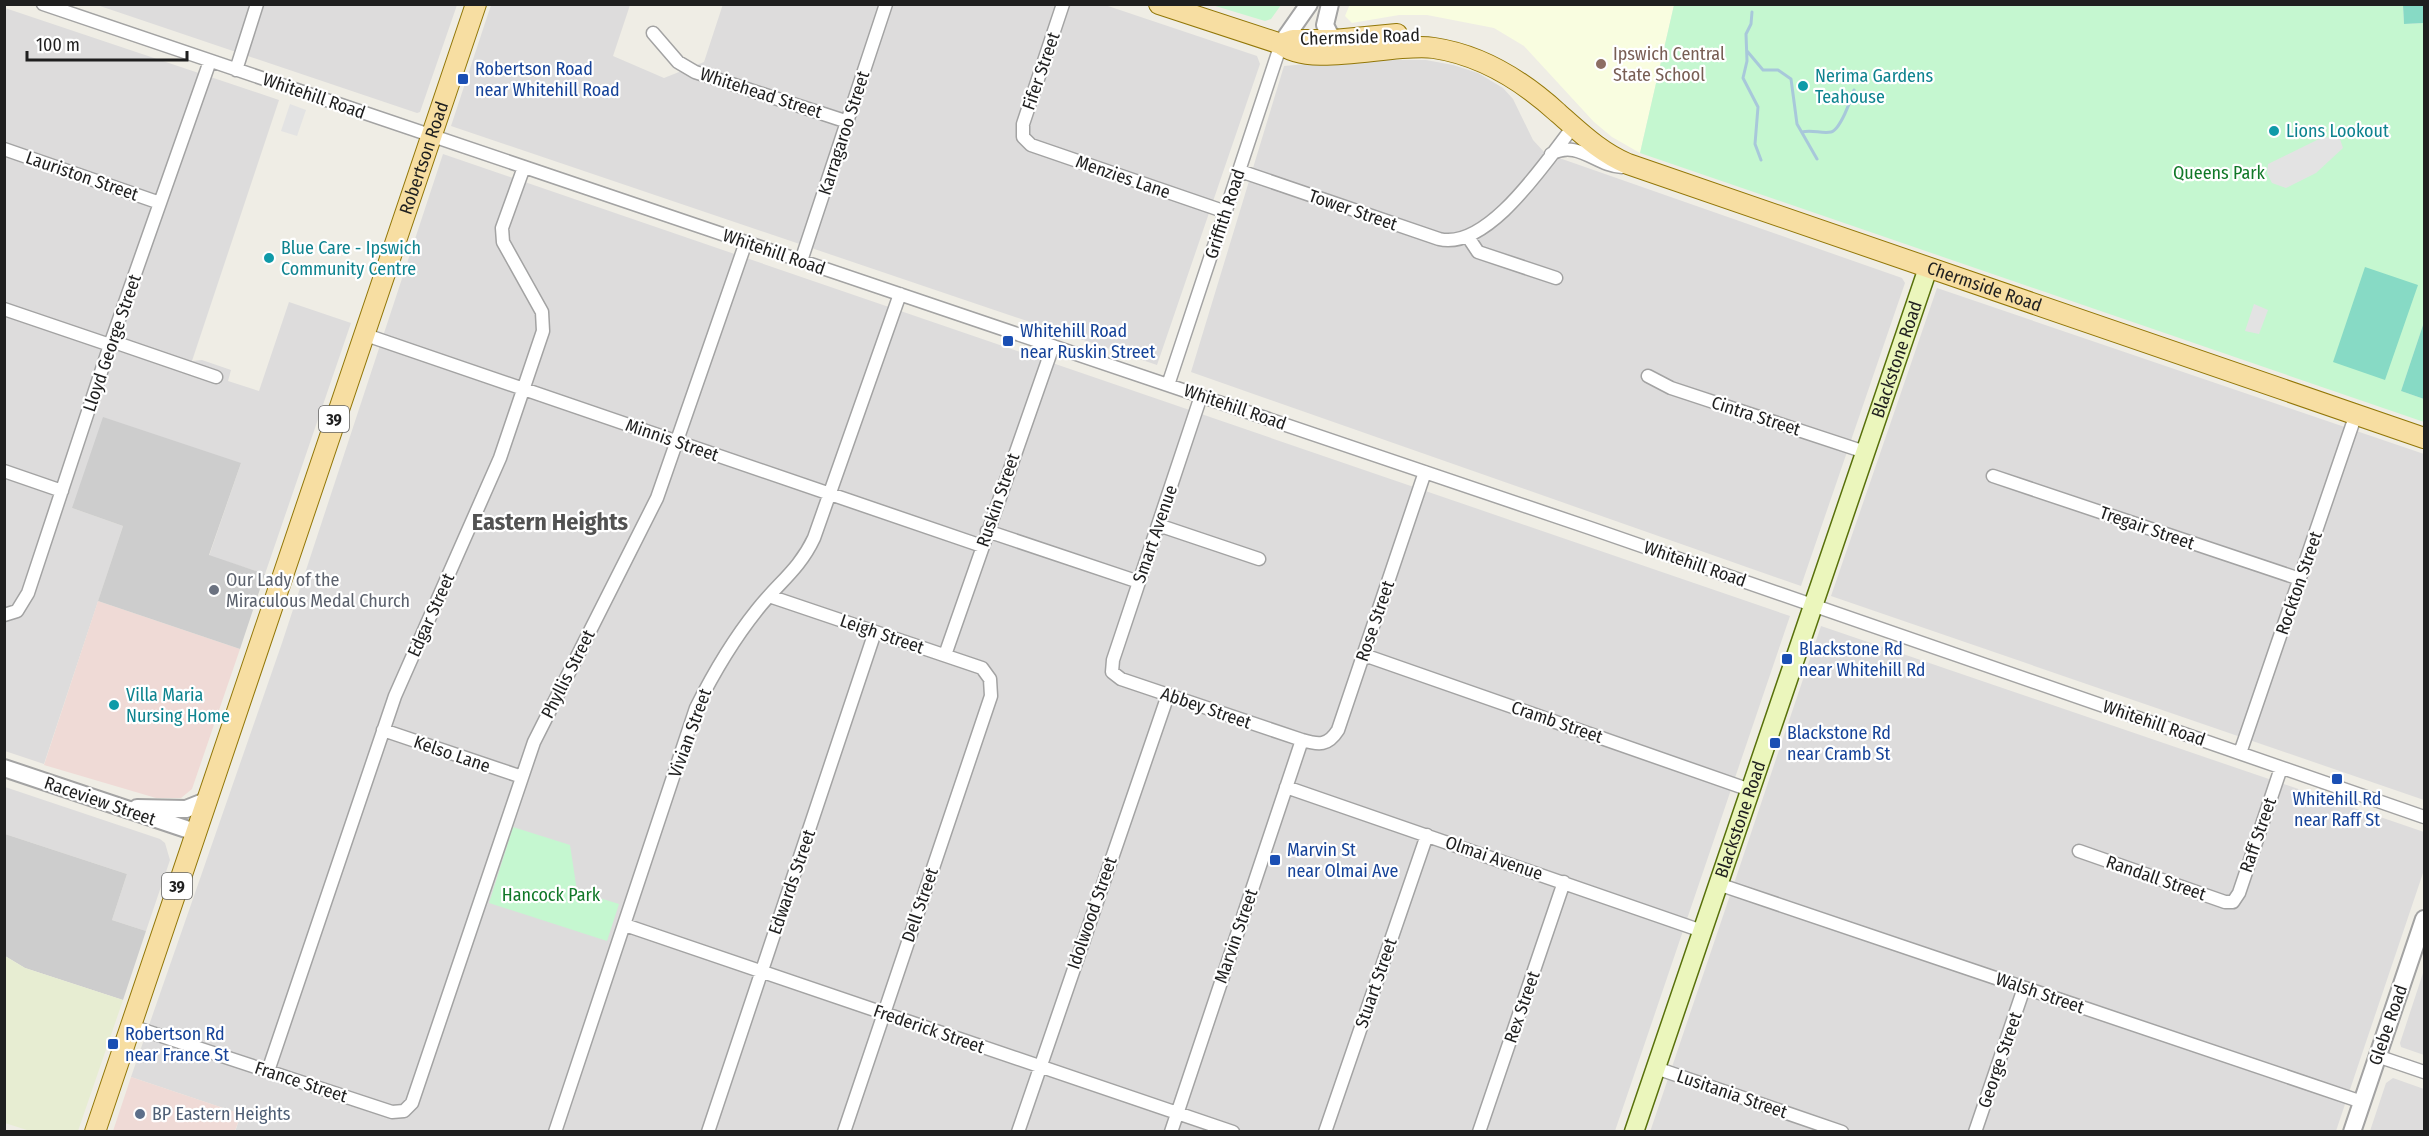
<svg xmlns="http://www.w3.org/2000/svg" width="2429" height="1136" viewBox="0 0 2429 1136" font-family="'Fira Sans Condensed',sans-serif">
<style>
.residential{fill:#dddcdc}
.commercial{fill:#efdad6}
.education{fill:#f9fde0}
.religious{fill:#cdcdcd}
.farmland{fill:#e7edd2}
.park{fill:#c5f7d0}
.pitch{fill:#87dac5}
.parking{fill:#e3e3e3}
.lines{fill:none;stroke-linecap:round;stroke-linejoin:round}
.stream{stroke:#a8c8da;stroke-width:3}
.minor-casing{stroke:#a3a3a3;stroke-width:15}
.tertiary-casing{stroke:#a3a3a3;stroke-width:20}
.secondary-casing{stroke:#58710b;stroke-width:21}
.primary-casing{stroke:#927708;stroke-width:22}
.minor{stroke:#fff;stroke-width:12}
.tertiary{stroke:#fff;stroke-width:16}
.secondary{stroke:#ebf6bc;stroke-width:18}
.primary{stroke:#f7dea2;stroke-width:20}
.education-dot{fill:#8d6e63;stroke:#fff;stroke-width:2}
.transit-dot{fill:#1a4fb4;stroke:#fff;stroke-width:2}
.culture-dot{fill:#0f9aa8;stroke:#fff;stroke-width:2}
.worship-dot{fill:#6b7280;stroke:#fff;stroke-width:2}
.service-dot{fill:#5c6f8a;stroke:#fff;stroke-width:2}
.labels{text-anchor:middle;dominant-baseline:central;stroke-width:4.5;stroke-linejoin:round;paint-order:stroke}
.shield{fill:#fff;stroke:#626262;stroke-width:1.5}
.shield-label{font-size:16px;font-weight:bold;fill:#1f1f1f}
.street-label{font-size:18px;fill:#1f1f1f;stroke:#fff}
.education-label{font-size:18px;fill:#785e54;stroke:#fff;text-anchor:start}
.transit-label{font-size:18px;fill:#164399;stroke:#fff;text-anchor:start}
.culture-label{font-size:18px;fill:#0d838f;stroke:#fff;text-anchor:start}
.park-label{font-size:18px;fill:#117828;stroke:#fff}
.worship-label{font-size:18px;fill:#5b616d;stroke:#fff;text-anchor:start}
.service-label{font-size:18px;fill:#4e5e75;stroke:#fff;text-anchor:start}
.district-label{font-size:24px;font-weight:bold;fill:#525252;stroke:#fff}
</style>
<rect width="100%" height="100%" fill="#efede5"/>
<path class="residential" d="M723 4 1105 5 1257 56 1260 64 1157 365 451 126 491 5H630L613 56 664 78 704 62Z
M97 5H457L420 112 417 113Z
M5 8 279 100 192 361 202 360 231 370 228 381 259 391 289 302 351 323 265 574 209 556 241 463 72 508 123 526 44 764 5 751Z
M1351 60H1426L1453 65 1478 73 1503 88 1513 99 1533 140 1545 153 1902 278 1905 283 1801 586 1191 372 1284 66Z
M443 154 1790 616 1615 1131 235 1132 241 1114 131 1077 282 643Z
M1937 288 2424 454V800L1831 596Z
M1821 626 2424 832V870L2336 1131 1650 1132Z
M5 787 160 839 165 843 170 860 146 931 112 920 127 874 5 834Z
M2424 970V1055L2401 1047 2400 1043Z
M2393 1078 2424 1089V1131H2370L2386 1083Z"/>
<path class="commercial" d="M98 601 240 649 192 789 181 798H156L44 765Z
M131 1077 241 1114 235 1131H113Z"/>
<path class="education" d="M1350 4 1674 5 1640 153 1612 137 1594 122 1524 46 1494 28 1427 15H1399L1352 23 1345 16Z"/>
<path class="religious" d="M103 417 241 463 209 555 265 574 240 649 98 601 123 526 72 508Z
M5 834 127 874 112 920 146 931 123 1000 25 968 5 956Z"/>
<path class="farmland" d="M5 956 25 968 123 1000 78 1131H30L5 1123Z"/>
<path class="park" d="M1212 5H1281L1271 19 1265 21Z
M1674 5H2403L2404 24 2424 23V322L2401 391 2424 399V422L1640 153Z
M513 827 570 845 577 891 619 904 607 941 489 903Z"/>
<path class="pitch" d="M2403 5H2424V23L2404 24Z
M2365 267 2418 285 2385 380 2333 362Z
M2424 322V399L2401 391Z"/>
<path class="parking" d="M290 104 306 110 297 136 281 131Z
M2339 136 2343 148 2316 173 2286 188 2272 183 2267 173 2268 164 2321 138Z
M2254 304 2268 310 2259 334 2245 331Z"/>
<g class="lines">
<path class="stream" d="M1752 12 1751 24 1746 34 1747 61 1743 78 1758 107 1755 144 1761 160
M1747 51 1763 70H1778L1791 79 1797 124 1817 159
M1802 132C1812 129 1821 134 1831 132 1840 130 1851 100 1854 90"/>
<defs>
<path id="minor" d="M43 4 1590 528 2424 817
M1063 4 1023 124V137L1031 145 1226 212
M653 33 678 62 695 72 848 122
M236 70 257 4
M4 149 160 203
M1551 154C1578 139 1596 166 1622 167
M1240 171 1439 239C1488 251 1546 161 1573 127
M1468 237 1478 252 1556 278
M801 261 886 4
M4 309 110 345 117 343 216 377
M363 334 982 546
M1648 376 1671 388 1865 452
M1168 385 1281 44
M1201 396 1113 660 1112 672 1121 679 1302 740C1319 745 1328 746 1338 730L1425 472
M4 471 62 491
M1993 476 2300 579
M1158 525 1259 559
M987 531 1139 582
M769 596 982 668 990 679 991 696 844 1132
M4 615 17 611 28 593 110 345 210 61
M945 655 1053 346
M1364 655 1750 790
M383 730 522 777
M2240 753 2356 414
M1286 787 1702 931
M2079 851 2225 902H2233L2239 893 2281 768
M1718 884 2362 1102
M625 925 1233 1132
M131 1026 392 1112 404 1111 412 1103 534 742 657 498 746 242
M2377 1056 2424 1072
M1656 1068 1842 1132
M268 1071 395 696 500 458 543 331 542 312 503 242 502 228 524 167
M555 1132 696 708C713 674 733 640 757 610 778 583 799 570 814 538L900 294
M708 1132 875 632
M1018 1132 1168 695
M1171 1132 1302 740
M1325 1132 1427 835
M1479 1132 1564 882
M1975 1132 2024 988"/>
<path id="tertiary" d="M1330 4 1325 25 1330 35 1338 40
M1281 44 1309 4
M4 768 195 832
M137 808 186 809 206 801
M2352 1132 2424 919"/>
<g id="secondary">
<path id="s1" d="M1634 1132 1928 268"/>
</g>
<g id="primary">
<path id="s2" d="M1159 4 1281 44C1308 69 1395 42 1434 48 1481 55 1523 81 1558 113 1581 133 1600 152 1628 164L2424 438"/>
<path d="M1281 44 1293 40H1334L1397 34"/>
<path id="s3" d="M95 1132 476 4"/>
</g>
</defs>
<use href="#minor" class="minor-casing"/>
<use href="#tertiary" class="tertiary-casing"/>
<use href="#secondary" class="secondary-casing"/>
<use href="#primary" class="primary-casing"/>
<use href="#minor" class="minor"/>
<use href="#tertiary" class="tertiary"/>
<use href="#secondary" class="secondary"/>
<use href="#primary" class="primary"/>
</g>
<circle class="education-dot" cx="1601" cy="64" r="6"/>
<g class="transit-dot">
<rect x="457" y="73" width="12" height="12" rx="3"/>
<rect x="1002" y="335" width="12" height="12" rx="3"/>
<rect x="1781" y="653" width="12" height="12" rx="3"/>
<rect x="1769" y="737" width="12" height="12" rx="3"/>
<rect x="2331" y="773" width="12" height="12" rx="3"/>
<rect x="1269" y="854" width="12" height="12" rx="3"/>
<rect x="107" y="1038" width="12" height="12" rx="3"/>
</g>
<g class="culture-dot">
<circle cx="1803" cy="86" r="6"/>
<circle cx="2274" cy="131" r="6"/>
<circle cx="269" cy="258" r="6"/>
<circle cx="114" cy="705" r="6"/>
</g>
<circle class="worship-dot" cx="214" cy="590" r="6"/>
<circle class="service-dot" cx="140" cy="1114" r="6"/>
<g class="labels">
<g class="shield">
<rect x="319" y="406" width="30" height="26" rx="4.5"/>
<rect x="162" y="873" width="30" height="26" rx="4.5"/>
</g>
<g class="shield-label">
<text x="334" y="419">39</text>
<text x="177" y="886">39</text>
</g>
<g class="street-label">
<text transform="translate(1360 37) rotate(-2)">Chermside Road</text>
<text transform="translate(1041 71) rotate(-71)">Fifer Street</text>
<text transform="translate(761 93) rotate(18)">Whitehead Street</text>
<text transform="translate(314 96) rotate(19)">Whitehill Road</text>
<text transform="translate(844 133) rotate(-72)">Karragaroo Street</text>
<text stroke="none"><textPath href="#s3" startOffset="1028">Robertson Road</textPath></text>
<text transform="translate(82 176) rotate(19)">Lauriston Street</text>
<text transform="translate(1123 177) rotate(19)">Menzies Lane</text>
<text transform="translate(1353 210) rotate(19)">Tower Street</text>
<text transform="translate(1225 214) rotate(-72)">Griffith Road</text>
<text transform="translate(774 252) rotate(19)">Whitehill Road</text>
<text stroke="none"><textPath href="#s2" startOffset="890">Chermside Road</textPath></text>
<text transform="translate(112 343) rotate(-71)">Lloyd George Street</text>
<text stroke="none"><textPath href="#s1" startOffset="816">Blackstone Road</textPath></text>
<text transform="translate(1235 407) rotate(19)">Whitehill Road</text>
<text transform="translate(1756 416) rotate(18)">Cintra Street</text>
<text transform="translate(672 440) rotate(19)">Minnis Street</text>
<text transform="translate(998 500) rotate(-71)">Ruskin Street</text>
<text transform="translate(2147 528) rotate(19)">Tregair Street</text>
<text transform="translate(1155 534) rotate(-71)">Smart Avenue</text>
<text transform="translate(1695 564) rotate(19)">Whitehill Road</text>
<text transform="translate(2299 583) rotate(-71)">Rockton Street</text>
<text transform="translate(431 615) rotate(-66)">Edgar Street</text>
<text transform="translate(1375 621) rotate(-71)">Rose Street</text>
<text transform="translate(882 634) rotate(19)">Leigh Street</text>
<text transform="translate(568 674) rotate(-63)">Phyllis Street</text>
<text transform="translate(1206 708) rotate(19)">Abbey Street</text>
<text transform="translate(1557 722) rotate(19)">Cramb Street</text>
<text transform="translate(2154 723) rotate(19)">Whitehill Road</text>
<text transform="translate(690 733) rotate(-70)">Vivian Street</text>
<text transform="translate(452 754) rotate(19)">Kelso Lane</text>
<text transform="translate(100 801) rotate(19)">Raceview Street</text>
<text stroke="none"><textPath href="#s1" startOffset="330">Blackstone Road</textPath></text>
<text transform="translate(2258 835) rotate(-71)">Raff Street</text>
<text transform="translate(1494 858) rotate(19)">Olmai Avenue</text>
<text transform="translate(2156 878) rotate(19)">Randall Street</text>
<text transform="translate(792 882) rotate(-71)">Edwards Street</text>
<text transform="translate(920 905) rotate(-71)">Dell Street</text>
<text transform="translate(1092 913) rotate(-71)">Idolwood Street</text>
<text transform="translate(1236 936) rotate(-71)">Marvin Street</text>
<text transform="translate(1376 983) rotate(-71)">Stuart Street</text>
<text transform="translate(2040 993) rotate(19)">Walsh Street</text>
<text transform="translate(1522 1007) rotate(-71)">Rex Street</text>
<text transform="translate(2388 1025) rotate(-71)">Glebe Road</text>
<text transform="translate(929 1029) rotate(19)">Frederick Street</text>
<text transform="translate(2000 1060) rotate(-71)">George Street</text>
<text transform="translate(301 1082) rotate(18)">France Street</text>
<text transform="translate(1732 1094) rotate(19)">Lusitania Street</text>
</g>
<g class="education-label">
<text x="1613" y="54">Ipswich Central<tspan x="1613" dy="21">State School</tspan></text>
</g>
<g class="transit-label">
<text x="475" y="69">Robertson Road<tspan x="475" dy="21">near Whitehill Road</tspan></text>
<text x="1020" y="331">Whitehill Road<tspan x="1020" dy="21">near Ruskin Street</tspan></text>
<text x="1799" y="649">Blackstone Rd<tspan x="1799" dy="21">near Whitehill Rd</tspan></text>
<text x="1787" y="733">Blackstone Rd<tspan x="1787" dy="21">near Cramb St</tspan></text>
<text x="2337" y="799" text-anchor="middle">Whitehill Rd<tspan x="2337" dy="21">near Raff St</tspan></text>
<text x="1287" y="850">Marvin St<tspan x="1287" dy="21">near Olmai Ave</tspan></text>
<text x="125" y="1034">Robertson Rd<tspan x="125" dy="21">near France St</tspan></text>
</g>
<g class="culture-label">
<text x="1815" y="76">Nerima Gardens<tspan x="1815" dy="21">Teahouse</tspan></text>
<text x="2286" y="131">Lions Lookout</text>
<text x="281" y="248">Blue Care - Ipswich<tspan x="281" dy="21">Community Centre</tspan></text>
<text x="126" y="695">Villa Maria<tspan x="126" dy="21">Nursing Home</tspan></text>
</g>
<g class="park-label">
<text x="2219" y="173">Queens Park</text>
<text x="551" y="895">Hancock Park</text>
</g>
<g class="worship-label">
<text x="226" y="580">Our Lady of the<tspan x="226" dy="21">Miraculous Medal Church</tspan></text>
</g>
<g class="service-label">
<text x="152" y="1114">BP Eastern Heights</text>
</g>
<g class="district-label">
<text x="550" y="522">Eastern Heights</text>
</g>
</g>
<rect width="2429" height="1136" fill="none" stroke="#1f1f1f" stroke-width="12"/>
<path d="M27 51v9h160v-9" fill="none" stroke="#1f1f1f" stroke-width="3"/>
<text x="36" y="51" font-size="18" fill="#1f1f1f" stroke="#ffffff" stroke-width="4.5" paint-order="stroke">100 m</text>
</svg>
